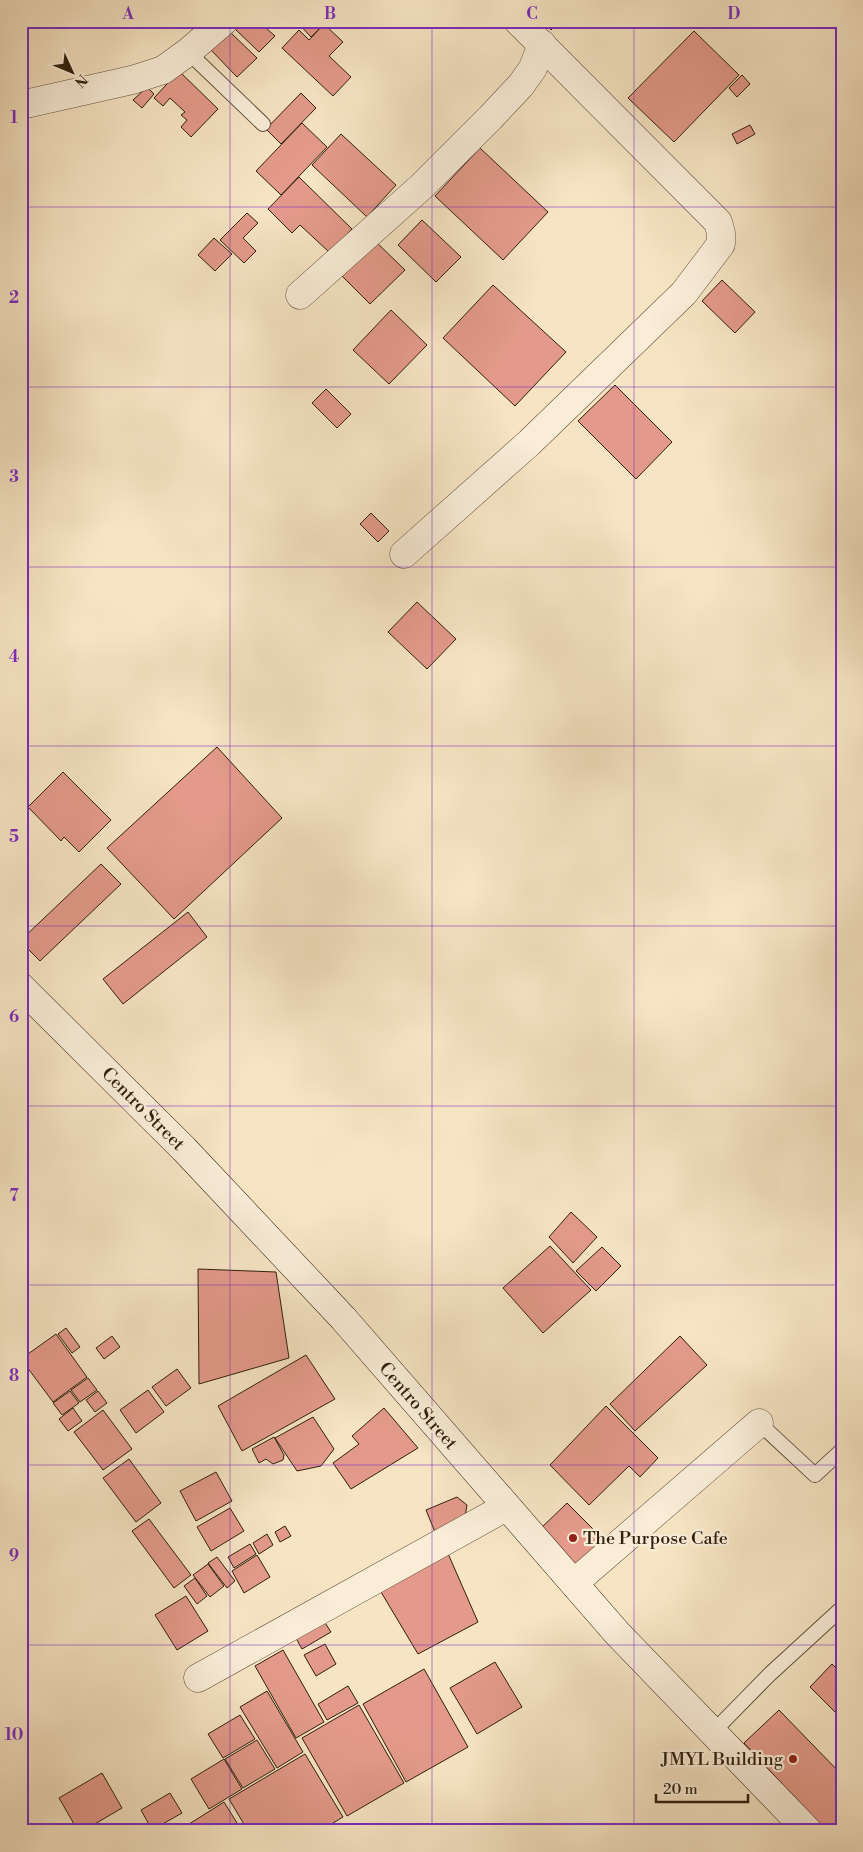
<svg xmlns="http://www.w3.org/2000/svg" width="863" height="1852" viewBox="0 0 863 1852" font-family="'Libre Bodoni',serif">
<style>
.building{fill:#e39a8a;stroke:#2f1f0d}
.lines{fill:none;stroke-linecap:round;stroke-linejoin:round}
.lane-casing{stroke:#61503a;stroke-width:16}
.street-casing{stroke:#61503a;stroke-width:29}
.secondary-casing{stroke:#2f1f0d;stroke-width:29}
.lane{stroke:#f9edd8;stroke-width:14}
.street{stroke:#f9edd8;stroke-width:28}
.secondary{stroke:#f9edd8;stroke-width:28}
.grid{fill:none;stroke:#7b2cbf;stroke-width:1;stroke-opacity:0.55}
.poi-dot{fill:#8f2418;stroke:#f9edd8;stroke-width:2}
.labels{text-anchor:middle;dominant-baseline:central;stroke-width:4.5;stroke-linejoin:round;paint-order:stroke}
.street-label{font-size:18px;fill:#2f1f0d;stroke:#f9edd8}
.poi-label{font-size:18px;fill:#2f1f0d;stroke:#f9edd8;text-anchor:start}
.neatline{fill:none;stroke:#7b2cbf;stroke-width:2}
.grid-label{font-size:16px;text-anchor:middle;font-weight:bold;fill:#7b2cbf}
</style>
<rect width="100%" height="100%" fill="#f6e4c3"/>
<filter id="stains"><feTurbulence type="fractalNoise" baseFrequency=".004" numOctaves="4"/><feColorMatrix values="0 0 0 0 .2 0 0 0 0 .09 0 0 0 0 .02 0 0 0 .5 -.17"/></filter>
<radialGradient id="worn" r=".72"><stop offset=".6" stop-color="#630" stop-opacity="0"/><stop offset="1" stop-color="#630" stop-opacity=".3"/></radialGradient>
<path class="building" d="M240 21H258L275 36 259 52 234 28Z
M296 21H327L311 37Z
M543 21H560L551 30Z
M324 24 343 42 329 56 351 77 333 96 282 48 299 30 309 40Z
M229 31 257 58 237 77 210 49Z
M694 31 739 75 674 142 628 98Z
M179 71 218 109 191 137 181 127 187 120 181 115 185 112 170 98 163 106 154 98Z
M742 75 750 84 737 97 729 88Z
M147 87 154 94 142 108 133 100Z
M301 93 316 108 281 144 266 129Z
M302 123 327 147 281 195 256 171Z
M750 125 755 134 737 144 732 134Z
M341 134 396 185 367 217 312 165Z
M480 148 548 212 503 260 435 196Z
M299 177 352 229 329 252 300 225 292 233 268 209Z
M247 213 258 223 243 238 256 251 244 263 220 240Z
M422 220 461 257 436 282 398 245Z
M214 238 232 254 215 271 198 255Z
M372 238 405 270 370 304 338 272Z
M722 280 755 312 735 333 702 301Z
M493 285 566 352 515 406 443 338Z
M391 310 427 345 389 384 353 350Z
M615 385 672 442 636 479 578 421Z
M326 389 351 414 337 428 312 403Z
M371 513 389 531 378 542 360 524Z
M417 602 456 639 427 669 388 632Z
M217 747 282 818 174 919 107 848Z
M63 772 111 820 79 852 64 837 61 841 28 807Z
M101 864 121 884 40 961 21 942V940Z
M188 912 207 937 123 1004 103 979Z
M571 1212 597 1237 573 1263 549 1237Z
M550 1246 591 1290 543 1333 503 1288Z
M602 1247 621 1266 596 1291 576 1271Z
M198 1269 276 1272 289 1358 199 1384Z
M66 1328 80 1347 72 1353 58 1334Z
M56 1334 87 1377 53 1402 21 1359Z
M112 1336 120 1347 104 1359 96 1348Z
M680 1336 707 1365 635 1431 610 1404Z
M306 1355 335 1399 242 1451 218 1406Z
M177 1369 191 1388 166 1406 152 1387Z
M88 1378 97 1390 80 1402 71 1390Z
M148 1390 164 1412 136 1433 120 1410Z
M70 1391 79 1403 62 1415 53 1403Z
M98 1391 107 1403 95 1412 86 1400Z
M606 1406 658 1458 640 1477 629 1466 589 1505 550 1465Z
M73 1408 82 1421 68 1431 59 1419Z
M384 1408 418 1448 351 1489 333 1463 359 1444 352 1436Z
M103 1410 132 1449 103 1470 74 1432Z
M313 1417 334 1449 321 1466 297 1471 275 1438Z
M274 1437 284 1455 283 1460 273 1464 266 1459 259 1463 252 1449Z
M129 1459 161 1503 136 1522 103 1478Z
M216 1472 232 1501 196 1521 180 1491Z
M457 1497 467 1505 465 1517 435 1532 426 1510Z
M567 1503 608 1544 577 1573 538 1531Z
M230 1508 244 1531 211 1551 197 1527Z
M149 1519 191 1575 174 1588 132 1531Z
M285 1526 291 1536 280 1542 275 1532Z
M267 1534 273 1545 259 1554 253 1543Z
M250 1544 256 1554 234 1568 228 1557Z
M446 1549 478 1622 418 1654 381 1592Z
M257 1555 270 1577 244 1593 232 1571Z
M217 1557 235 1581 227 1588 208 1563Z
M208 1564 224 1586 210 1597 193 1575Z
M195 1578 207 1596 197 1604 184 1586Z
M186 1596 208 1631 177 1650 155 1615Z
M320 1615 331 1632 302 1649 292 1631Z
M325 1644 336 1664 316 1676 304 1655Z
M283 1650 324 1722 296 1738 255 1666Z
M495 1662 522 1707 477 1734 450 1688Z
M832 1664 842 1674V1719L810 1687Z
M424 1669 468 1747 406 1782 363 1704Z
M348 1686 358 1703 327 1720 318 1704Z
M267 1691 303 1752 277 1768 240 1707Z
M359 1705 404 1783 347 1816 302 1738Z
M779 1710 842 1775V1831H826L744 1743Z
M240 1715 255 1739 223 1758 208 1734Z
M257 1740 275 1769 243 1788 225 1759Z
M305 1754 343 1817 320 1831H248L229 1799Z
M224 1759 242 1789 209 1809 191 1779Z
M102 1773 122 1808 83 1831H78L59 1798Z
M170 1793 182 1813 152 1830 141 1810Z
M224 1802 242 1831H178Z"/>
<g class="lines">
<defs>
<path id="lane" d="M188 52 263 124
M759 1423 815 1475 842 1450
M712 1733 770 1674 842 1608"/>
<path id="street" d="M21 105 132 80 163 70 188 52 224 21
M300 295 421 187 491 117 521 85 533 68 542 44
M404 554 529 443 684 293 721 244V233L718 222 518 21
M574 1583 759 1423
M198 1678 506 1507"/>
<path id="secondary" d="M21 987 184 1149 343 1318 617 1633 808 1831"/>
</defs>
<use href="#lane" class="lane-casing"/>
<use href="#street" class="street-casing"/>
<use href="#secondary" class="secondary-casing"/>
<use href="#lane" class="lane"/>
<use href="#street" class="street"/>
<use href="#secondary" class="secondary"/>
</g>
<path class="grid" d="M230 21V1831M432 21V1831M634 21V1831M21 207H842M21 387H842M21 567H842M21 746H842M21 926H842M21 1106H842M21 1285H842M21 1465H842M21 1645H842"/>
<g class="poi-dot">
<circle cx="573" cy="1538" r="5"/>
<circle cx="793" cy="1759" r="5"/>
</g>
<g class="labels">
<g class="street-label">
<text transform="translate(143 1109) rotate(45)">Centro Street</text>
<text transform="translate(418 1406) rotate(49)">Centro Street</text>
</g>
<g class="poi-label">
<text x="583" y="1538">The Purpose Cafe</text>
<text x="783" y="1759" text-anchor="end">JMYL Building</text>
</g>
</g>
<rect width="863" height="1852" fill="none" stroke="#f6e4c3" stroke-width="55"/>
<g transform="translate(72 72) rotate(134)" stroke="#f9edd8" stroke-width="4" paint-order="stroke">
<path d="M0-4L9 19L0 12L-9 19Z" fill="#2f1f0d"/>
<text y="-8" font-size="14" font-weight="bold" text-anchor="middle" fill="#2f1f0d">N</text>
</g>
<path d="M656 1794v8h92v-8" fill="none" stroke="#2f1f0d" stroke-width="2.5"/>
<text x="663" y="1794" font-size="15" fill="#2f1f0d" stroke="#f9edd8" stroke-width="4" paint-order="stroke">20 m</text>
<rect x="28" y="28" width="808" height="1796" class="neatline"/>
<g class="grid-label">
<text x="128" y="19">A</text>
<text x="330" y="19">B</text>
<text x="532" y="19">C</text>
<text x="734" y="19">D</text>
<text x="14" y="123">1</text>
<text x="14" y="303">2</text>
<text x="14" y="482">3</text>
<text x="14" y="662">4</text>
<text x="14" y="842">5</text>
<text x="14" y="1022">6</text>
<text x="14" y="1201">7</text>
<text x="14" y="1381">8</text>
<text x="14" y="1561">9</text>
<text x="14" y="1740">10</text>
</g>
<rect width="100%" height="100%" filter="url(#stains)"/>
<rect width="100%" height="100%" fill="url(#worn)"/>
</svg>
